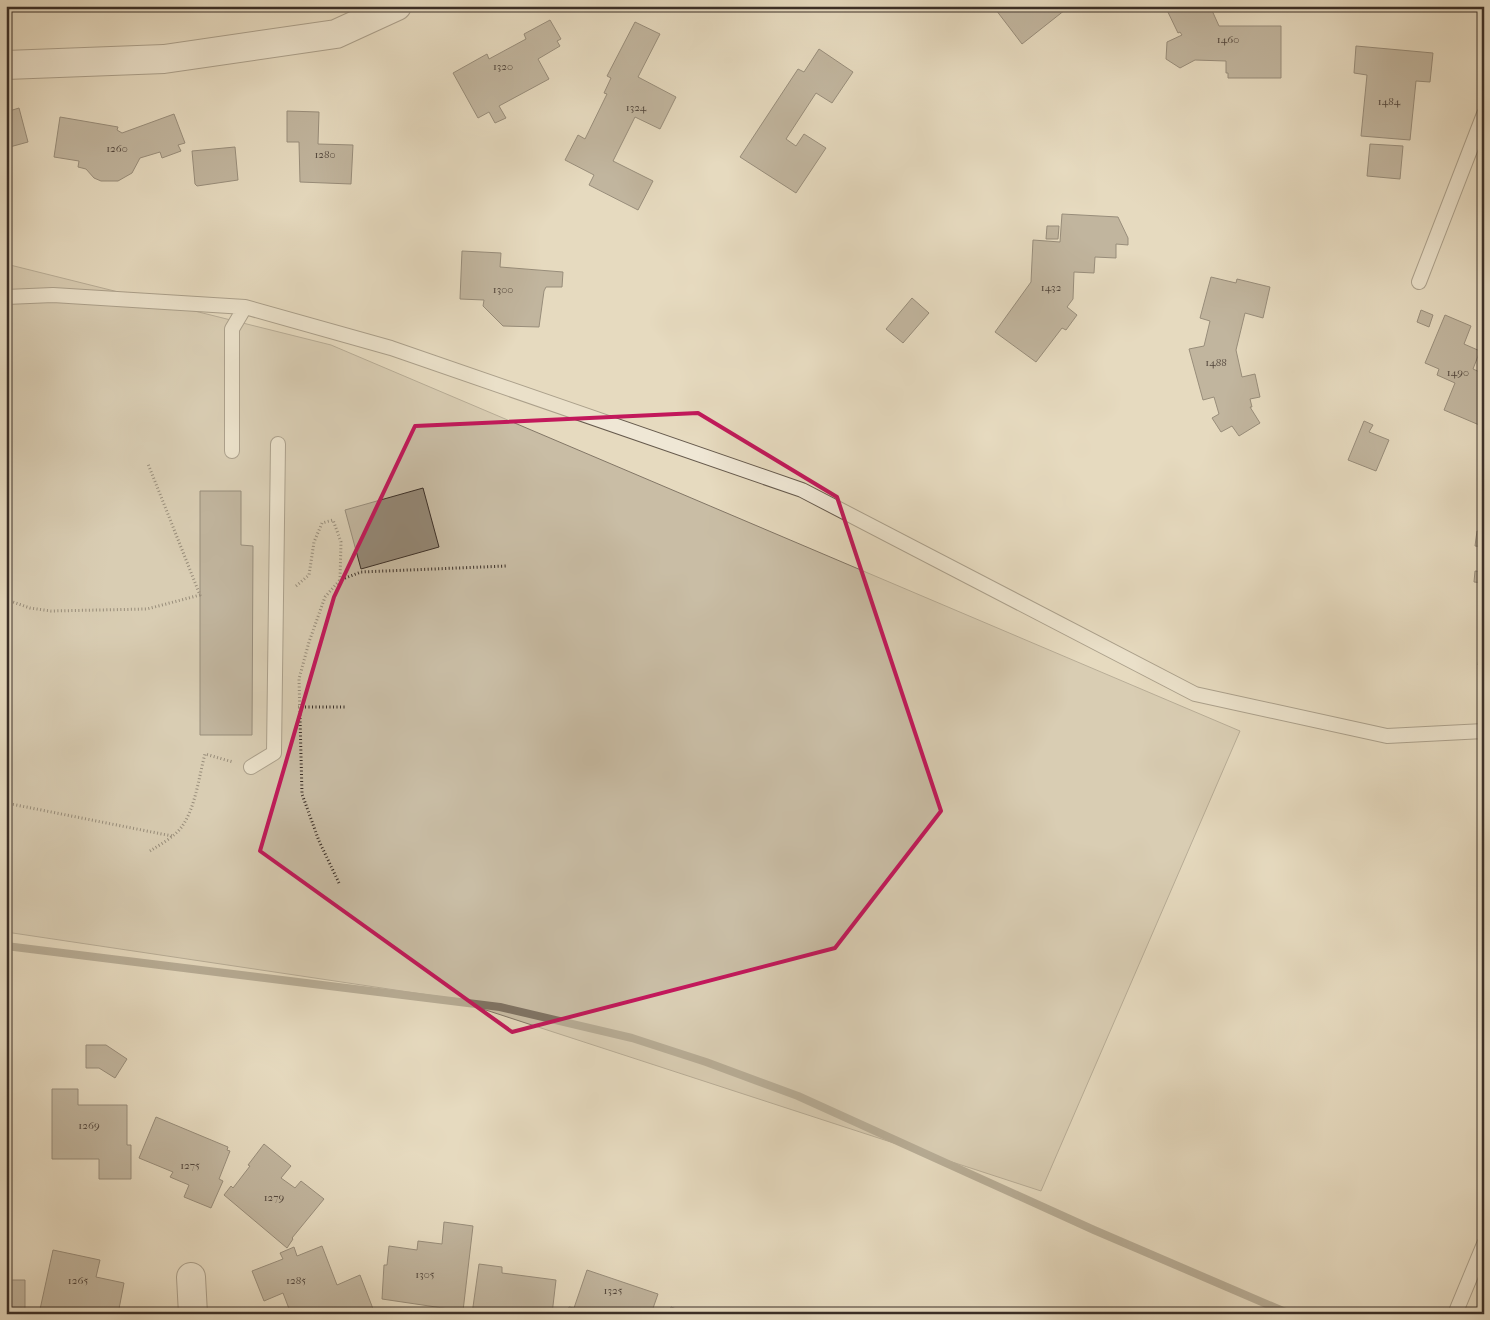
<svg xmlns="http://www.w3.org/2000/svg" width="1490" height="1320" viewBox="0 0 1490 1320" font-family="'IM FELL French Canon',serif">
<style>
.green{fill:#c9bda5;stroke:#827666}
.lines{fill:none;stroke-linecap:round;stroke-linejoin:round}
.stream{stroke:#7f7363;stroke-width:8}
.building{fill:#948876;stroke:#3b2f27}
.lane-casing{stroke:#665a4d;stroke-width:16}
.street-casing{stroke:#665a4d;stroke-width:30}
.path{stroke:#3b2f27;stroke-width:3;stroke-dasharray:1 2.5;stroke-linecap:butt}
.lane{stroke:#efe7d5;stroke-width:14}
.street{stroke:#efe7d5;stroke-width:28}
.marked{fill:none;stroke:#c2185b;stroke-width:4;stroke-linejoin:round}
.labels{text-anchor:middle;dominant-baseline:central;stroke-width:4;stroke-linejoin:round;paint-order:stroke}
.number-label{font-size:11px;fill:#51453b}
</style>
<rect width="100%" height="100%" fill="#e6dabf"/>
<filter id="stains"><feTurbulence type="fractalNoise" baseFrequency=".004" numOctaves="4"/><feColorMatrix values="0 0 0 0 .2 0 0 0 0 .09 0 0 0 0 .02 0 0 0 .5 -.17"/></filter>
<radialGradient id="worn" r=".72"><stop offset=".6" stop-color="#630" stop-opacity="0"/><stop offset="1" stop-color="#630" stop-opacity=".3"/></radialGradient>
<path class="green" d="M6 264 331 345 1240 731 1041 1191 449 998 6 932Z"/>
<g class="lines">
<path class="stream" d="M6 946 500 1007 632 1038 706 1062 798 1096 1094 1230 1290 1314"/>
</g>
<path class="building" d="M1000 6H1070L1022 44 996 10Z
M1165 6H1210L1219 26H1281V78H1228V73H1226V61L1195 60 1180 68 1166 59 1167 42 1182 35 1180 32 1178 33Z
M550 20 561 39 557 41 560 46 538 59 549 79 499 106 506 118 495 123 489 112 478 118 453 73 487 54 489 59 526 39 524 34Z
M635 22 660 34 638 77 676 97 660 129 635 117 613 161 653 181 638 210 589 185 594 175 565 160 578 135 585 139 607 94 604 93 611 78 607 76Z
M1356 46 1433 53 1430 82 1416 81 1410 140 1361 136 1367 75 1354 73Z
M819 49 853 72 832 103 816 93 786 139 796 146 804 134 826 148 796 193 740 157 798 69 804 72Z
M19 108 28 142 6 148V112Z
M287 111 319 112 318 144 353 145 351 184 300 182 299 142H287Z
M174 114 185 143 178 145 181 151 162 158 160 152 140 158 132 173 118 181H101L94 178 86 169 78 167 79 161 54 157 60 117 118 127 117 130 122 133Z
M1370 144 1403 146 1400 179 1367 176Z
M235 147 238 180 197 186 195 184 192 151Z
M1062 214 1118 217 1128 238V245L1116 244V258L1095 257 1094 273 1074 272 1073 299 1067 307 1077 315 1066 330 1062 328 1036 362 995 332 1031 282 1033 240 1060 242Z
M1047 226H1059L1058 239H1046Z
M462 251 501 253 500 267 563 272 562 287H546L544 291 539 327 503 326 483 306 484 300 460 299Z
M1211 277 1236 283 1237 279 1270 287 1263 318 1245 313 1236 350 1242 377 1255 374 1260 397 1250 399 1252 407H1250L1260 423 1239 436 1232 426 1221 432 1212 418 1219 414 1214 397 1203 400 1189 349 1204 346 1210 321 1200 318Z
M912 298 929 313 903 343 886 329Z
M1421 310 1433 315 1429 327 1417 322Z
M1445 315 1471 326 1464 344 1480 351 1473 369 1484 374V427L1444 410 1455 383 1437 375 1439 369 1425 363Z
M1364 421 1373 425 1369 432 1389 440 1376 471 1348 460Z
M423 488 439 547 361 569 345 510Z
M200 491H241V545L253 546 252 735H200Z
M1477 531 1484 532V547L1475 546Z
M1475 571 1484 572V583L1474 582Z
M1483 626H1484V666L1478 665Z
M86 1045H106L127 1059 115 1078 99 1068H86Z
M52 1089H78V1105H127V1145H131V1179H99V1159H52Z
M156 1117 228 1147 227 1150 230 1151 219 1179 223 1181 211 1208 184 1197 189 1185 170 1177 173 1172 139 1158Z
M264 1144 291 1166 281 1178 295 1188 301 1181 324 1199 292 1238 293 1239 287 1248 224 1195 231 1186 233 1188 250 1166 248 1165Z
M444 1222 473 1226 463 1311 382 1299 384 1265H387L389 1246 417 1250 418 1241 442 1244Z
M322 1246 337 1285 360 1275 375 1314H291L283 1293 264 1301 252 1271 283 1259 280 1253 294 1247 297 1256Z
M53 1250 100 1260 96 1277 124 1283 118 1314H39Z
M479 1264 502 1267V1273L556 1280 552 1314H472Z
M587 1270 658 1294 651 1314H566L569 1307 574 1308Z
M6 1280H25V1314H6Z
M671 1307 690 1314H668Z"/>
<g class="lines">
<defs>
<path id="lane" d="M1419 282 1484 114
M6 297 53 295 245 307 391 348 802 490 1195 694 1387 736 1484 731
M232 451V329L245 307
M251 767 274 753 278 444
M1455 1314 1484 1244"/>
<path id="street" d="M6 65 164 59 336 34 397 6
M191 1277 193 1314"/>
</defs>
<use href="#lane" class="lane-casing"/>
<use href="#street" class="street-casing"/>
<path class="path" d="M296 586 309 575 314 542 322 523 333 520 341 542 340 580
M6 595 10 601 30 608 51 611 147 609 200 595 148 464
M298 707H345
M6 803 172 836
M150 851C161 844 176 836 183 825 196 805 199 776 205 754L233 762
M339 883 319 841 302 794 299 679 309 642 325 597 340 580 361 572 506 566"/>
<use href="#lane" class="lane"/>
<use href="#street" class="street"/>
</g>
<path d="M0 0H1490V1320H0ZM698 413 837 497 941 811 835 948 512 1032 260 851 334 597 415 426Z" fill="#e6dabf" fill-opacity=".55" fill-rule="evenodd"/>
<path class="marked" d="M698 413 837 497 941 811 835 948 512 1032 260 851 334 597 415 426Z"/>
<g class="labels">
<g class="number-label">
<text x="1228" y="39">1460</text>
<text x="503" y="66">1320</text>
<text x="1389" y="101">1484</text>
<text x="636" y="107">1324</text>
<text x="117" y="148">1260</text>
<text x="325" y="154">1280</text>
<text x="1051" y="287">1432</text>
<text x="503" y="289">1300</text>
<text x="1216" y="362">1488</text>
<text x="1458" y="372">1490</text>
<text x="89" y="1125">1269</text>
<text x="190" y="1165">1275</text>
<text x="274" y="1197">1279</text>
<text x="425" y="1274">1305</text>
<text x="78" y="1280">1265</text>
<text x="296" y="1280">1285</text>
<text x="613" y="1290">1325</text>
</g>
</g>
<rect width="1490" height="1320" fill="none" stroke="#e6dabf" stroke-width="25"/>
<rect x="8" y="8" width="1475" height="1305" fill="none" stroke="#3b2f27" stroke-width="2.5"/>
<rect x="12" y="12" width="1465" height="1295" fill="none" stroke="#3b2f27"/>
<rect width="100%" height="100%" filter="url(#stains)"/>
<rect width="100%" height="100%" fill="url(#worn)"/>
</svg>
